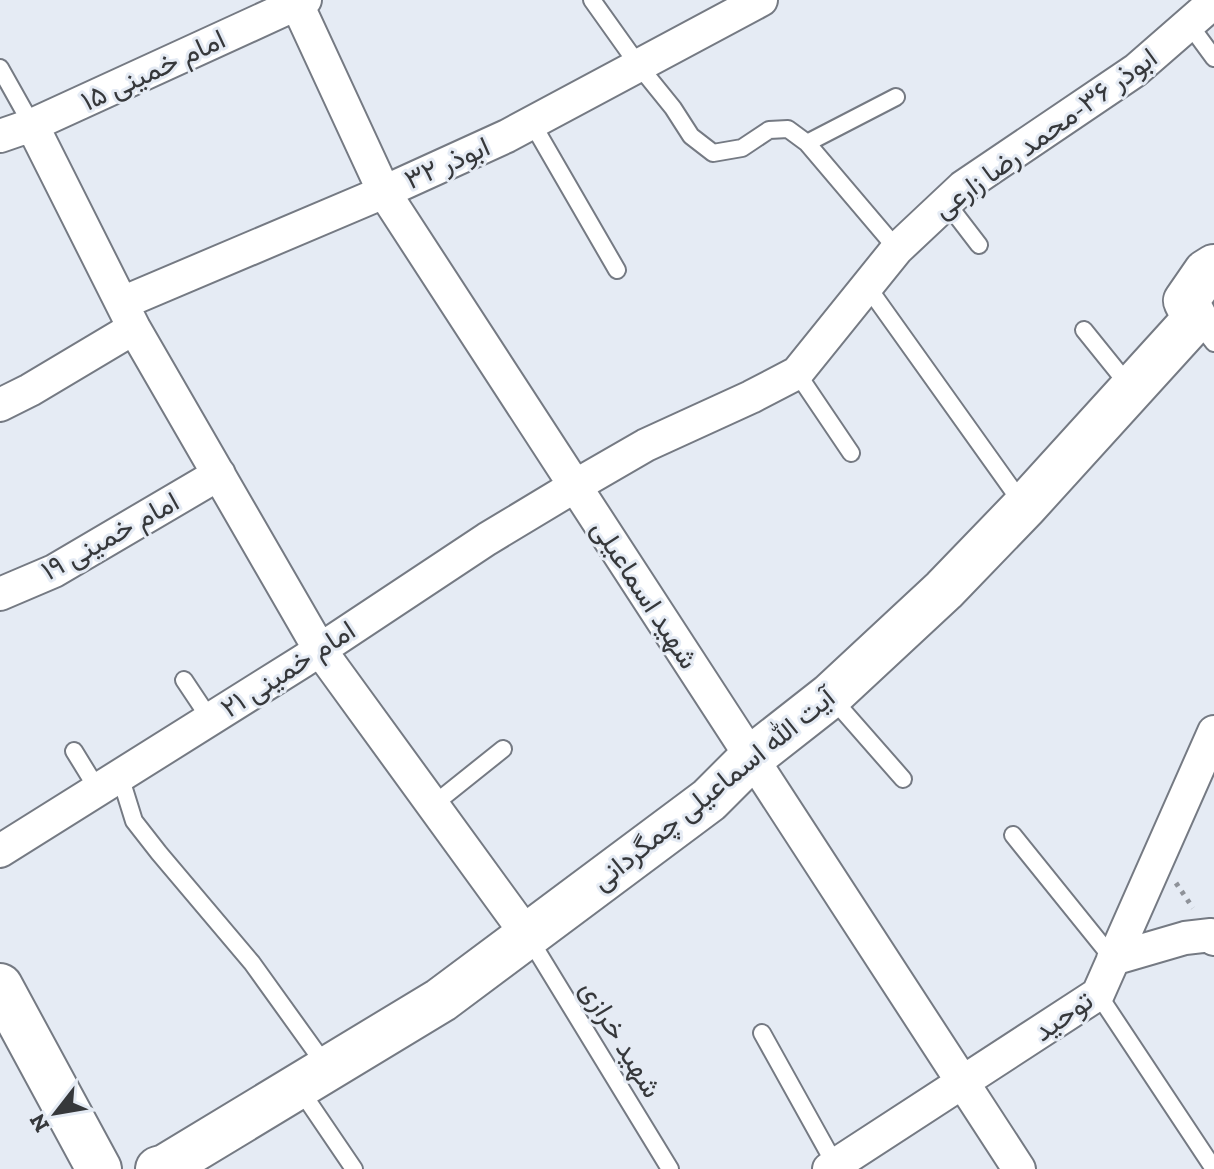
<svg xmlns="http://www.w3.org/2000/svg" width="1214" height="1169" viewBox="0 0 1214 1169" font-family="'Zilla Slab',Vazirmatn,serif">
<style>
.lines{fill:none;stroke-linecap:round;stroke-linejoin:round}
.lane-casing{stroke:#757a83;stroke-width:20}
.street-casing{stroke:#757a83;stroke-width:36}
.secondary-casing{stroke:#757a83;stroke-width:48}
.path{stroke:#8e9299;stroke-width:5;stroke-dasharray:4 6;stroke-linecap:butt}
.lane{stroke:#fff;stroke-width:16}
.street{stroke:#fff;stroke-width:32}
.secondary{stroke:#fff;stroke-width:44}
.labels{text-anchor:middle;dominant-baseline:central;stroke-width:6;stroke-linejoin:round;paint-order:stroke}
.street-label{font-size:28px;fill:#36383b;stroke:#e5ebf4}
</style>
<rect width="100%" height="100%" fill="#e5ebf4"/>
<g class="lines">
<defs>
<path id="lane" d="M592 0 639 66 673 108 691 136 713 153 742 148 769 130 788 129 807 143 897 249
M1189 24 1214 58
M0 68 32 125
M532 123 617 270
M807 143 896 97
M946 202 979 245
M867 286 1024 506
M1196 320 1214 343
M1084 330 1130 387
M797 373 851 453
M184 680 210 719
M831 697 903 779
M74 751 98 790
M120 776 134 821 159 853 252 963 326 1066
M433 805 503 749
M1013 835 1113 959
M529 938 670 1169
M1098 994 1214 1169
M762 1033 837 1168
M299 1088 354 1169"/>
<path id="street" d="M297 4 384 192 1019 1169
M32 125 134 328 320 650 528 936
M0 136 32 125 305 0
M122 303 384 192 507 136 761 0
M0 405 30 390 134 328
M0 594 54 571 219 474
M0 851 303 661 487 539 575 486 646 445 751 397 797 373 897 249 963 187 1136 70 1214 2
M1113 959 1185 938 1211 935 1214 939
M829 1169 1098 994 1214 732"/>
<path id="secondary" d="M1195 319 1186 301 1206 272 1214 267
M0 986 99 1169
M158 1169 165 1167 441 1000 709 800 751 758 830 696 944 590 1025 506 1195 319"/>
</defs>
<use href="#lane" class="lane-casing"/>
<use href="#street" class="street-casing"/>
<use href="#secondary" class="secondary-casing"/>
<path class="path" d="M1176 883 1193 908"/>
<use href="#lane" class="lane"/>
<use href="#street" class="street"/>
<use href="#secondary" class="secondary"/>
</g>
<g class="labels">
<g class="street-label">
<text transform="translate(153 70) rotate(-25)">امام خمینی ۱۵</text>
<text transform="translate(1045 133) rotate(-36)">ابوذر ۳۶-محمد رضا زارعی</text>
<text transform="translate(447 163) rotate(-24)">ابوذر ۳۲</text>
<text transform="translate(110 536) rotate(-29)">امام خمینی ۱۹</text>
<text transform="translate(645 594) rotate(57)">شهید اسماعیلی</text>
<text transform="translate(288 669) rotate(-33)">امام خمینی ۲۱</text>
<text transform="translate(713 789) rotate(-39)">آیت الله اسماعیلی چمگردانی</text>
<text transform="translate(1063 1016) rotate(-35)">توحید</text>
<text transform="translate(621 1039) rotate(59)">شهید خرازی</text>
</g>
</g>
<g transform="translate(56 1113) rotate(239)" stroke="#e5ebf4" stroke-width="6" paint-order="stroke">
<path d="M0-6L14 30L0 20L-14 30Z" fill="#36383b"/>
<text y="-12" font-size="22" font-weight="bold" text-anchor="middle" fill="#36383b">N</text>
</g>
</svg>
